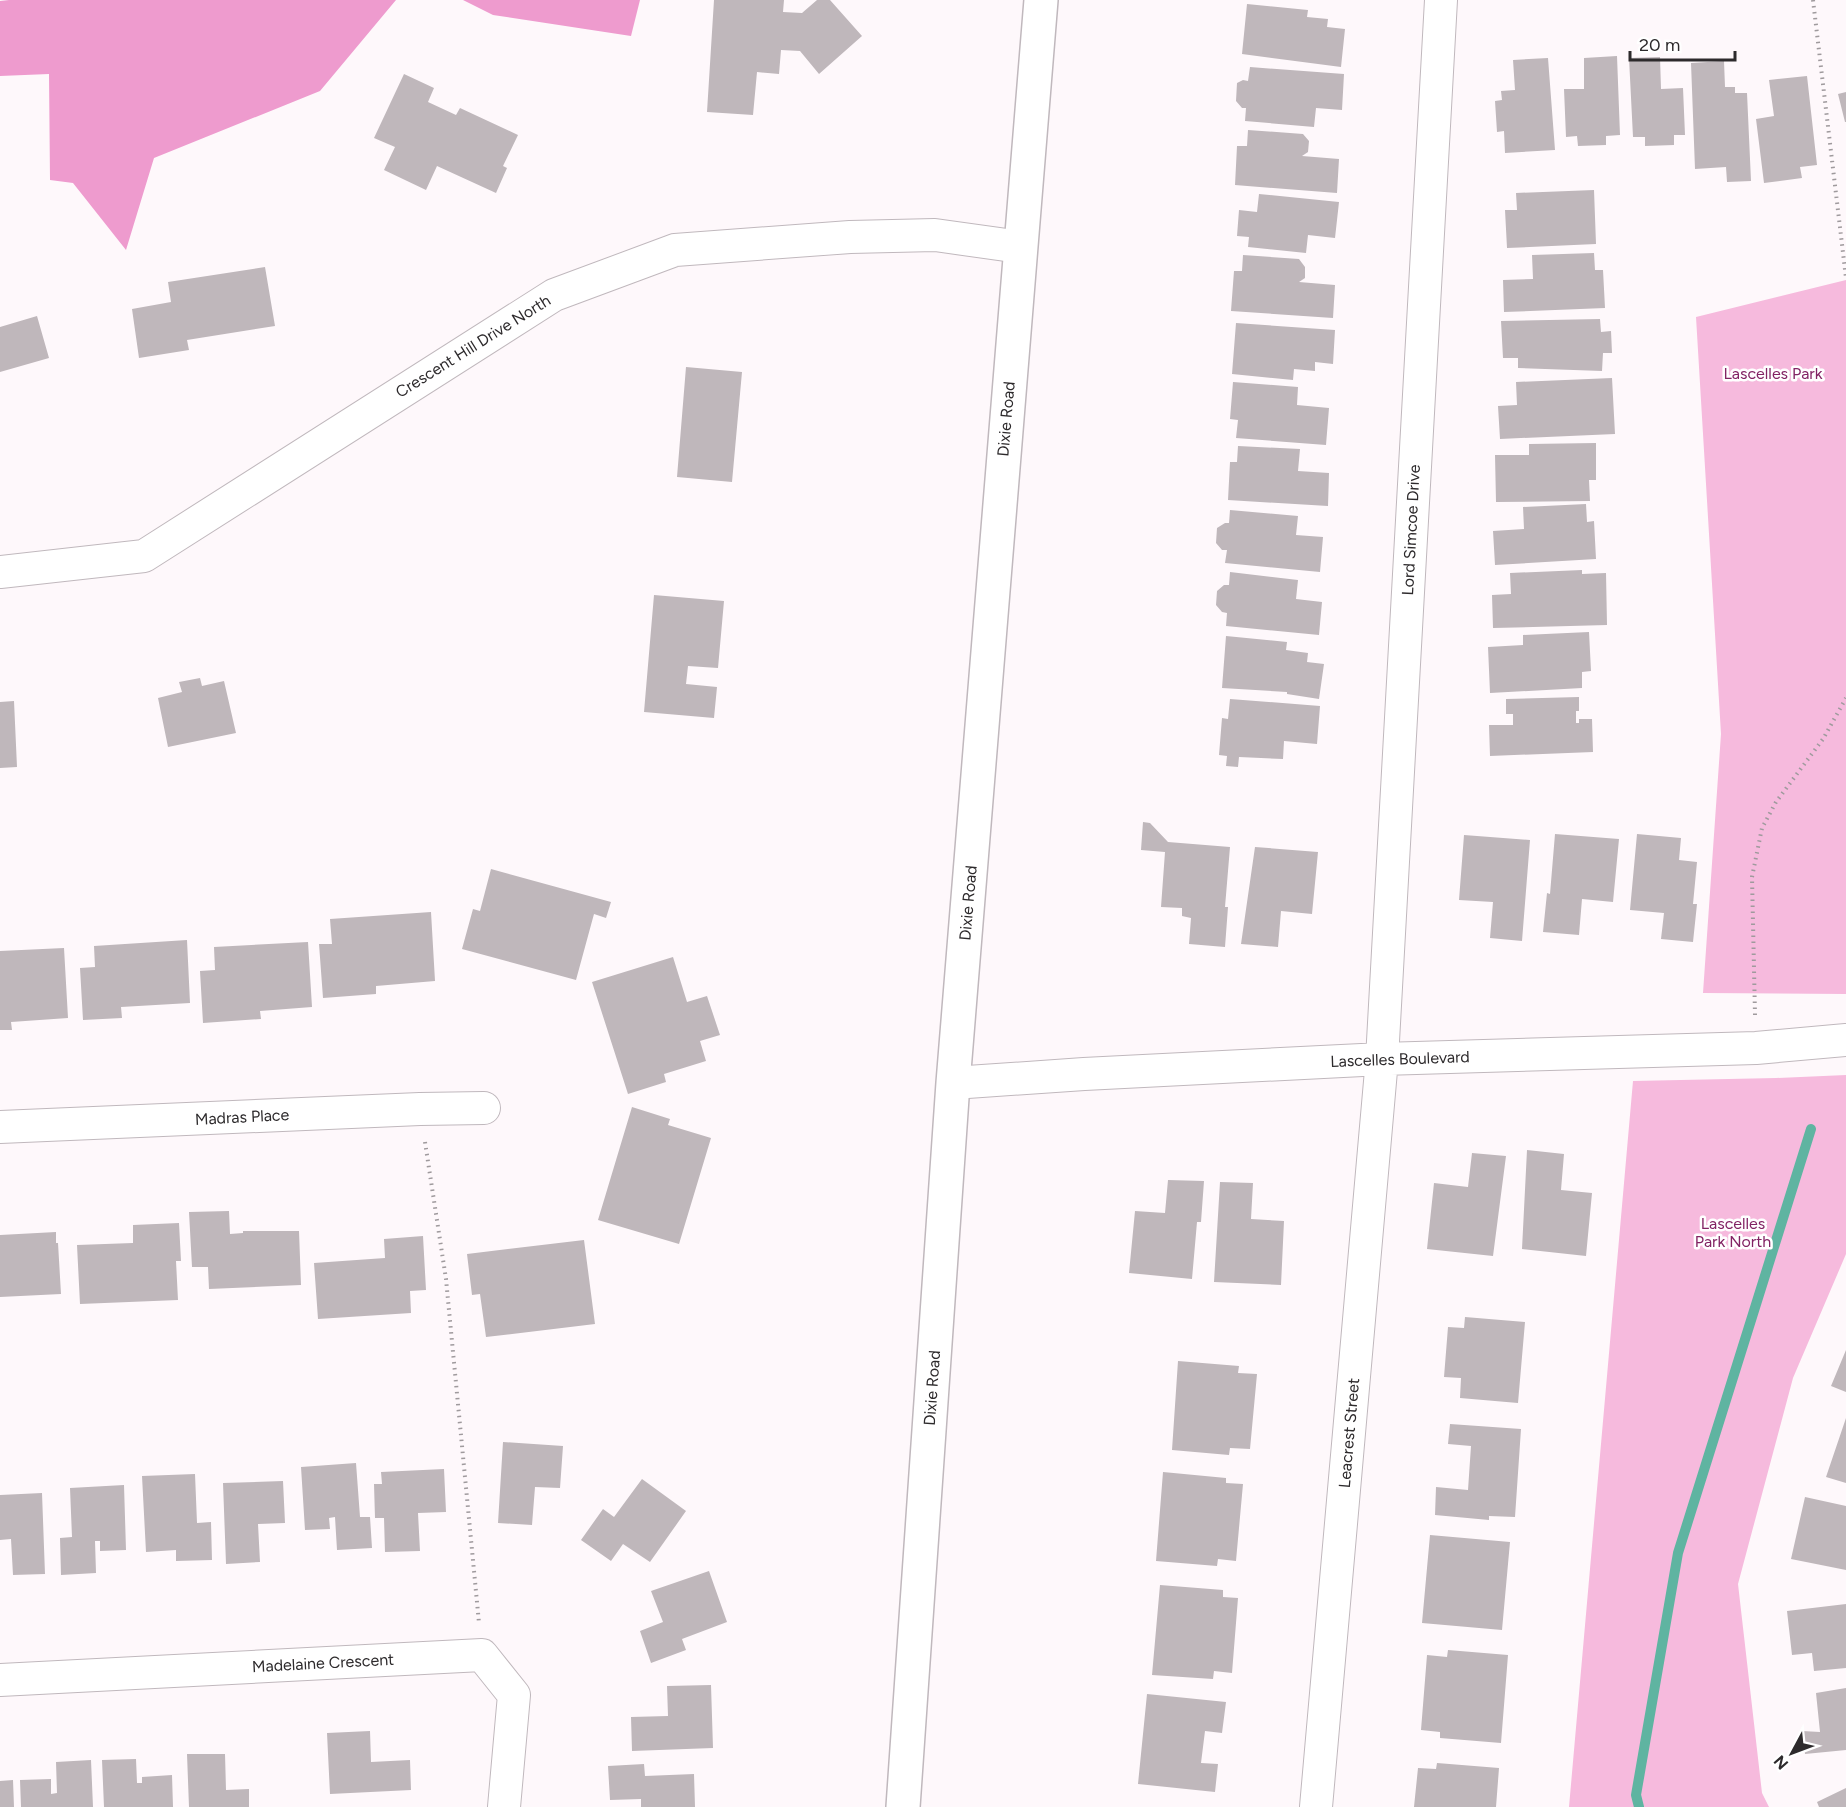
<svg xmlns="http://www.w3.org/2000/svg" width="1846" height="1807" viewBox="0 0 1846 1807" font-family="Figtree,sans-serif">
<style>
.green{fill:#f6badd}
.forest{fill:#ee9bce}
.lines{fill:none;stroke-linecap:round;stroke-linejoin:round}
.stream{stroke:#5fb4a1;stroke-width:10}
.building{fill:#bfb7bb}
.minor-casing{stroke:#c0b8bd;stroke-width:34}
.secondary-casing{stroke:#c0b8bd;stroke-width:36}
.path{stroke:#9f9a9d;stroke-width:4;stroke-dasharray:1.5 4.5;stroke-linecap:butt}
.minor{stroke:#fff;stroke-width:32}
.secondary{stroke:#fff;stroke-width:33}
.labels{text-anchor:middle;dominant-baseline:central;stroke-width:5;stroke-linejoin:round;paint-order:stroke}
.street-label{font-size:16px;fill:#2d2a2c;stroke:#fff}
.park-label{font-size:16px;fill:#822364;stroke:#fff}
</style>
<rect width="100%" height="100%" fill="#fef8fb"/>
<path class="green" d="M1846 280V994L1703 993 1721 734 1696 317Z
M1846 1075V1254L1793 1378 1738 1584 1762 1793 1769 1807H1569L1633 1081 1776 1078Z"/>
<path class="forest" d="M9 0H396L320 91 154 158 126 250 73 183 50 180 49 74 0 76V1Z
M463 0H640L631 36 493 15Z"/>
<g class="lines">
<path class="stream" d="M1639 1807 1636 1795 1678 1553 1811 1129"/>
</g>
<path class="building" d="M714 0H784L783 12 802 13 817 0H830L862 36 819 74 800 51 781 50 779 74 757 72 753 115 707 112Z
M1247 4 1308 10 1307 17 1328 19 1327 27 1345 29 1341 67 1242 54Z
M1617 56 1620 135 1606 136V145L1578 146 1577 136 1566 137 1564 89H1584V58Z
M1660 57 1661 89 1683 88 1685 135H1674V145L1645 146V137H1633L1629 58Z
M1548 58 1555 150 1505 153 1504 131 1497 132 1495 101 1502 100 1501 91 1515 90 1513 60Z
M1724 61 1725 87H1735V93H1747L1751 181 1727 182 1726 167 1695 169 1691 63Z
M1250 67 1344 74 1342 110 1316 108 1314 127 1245 121 1246 108H1242L1236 101 1237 83 1243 80 1248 81Z
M404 74 434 88 428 102 456 115 460 108 518 135 503 166 507 168 496 193 437 166 426 190 384 170 395 147 374 138Z
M1807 76 1817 165 1800 167 1802 178 1764 183 1756 119 1774 116 1769 80Z
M1846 92V122H1845L1838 94Z
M1248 130 1303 134 1309 141 1308 152 1302 156 1339 159 1337 193 1235 185 1237 146H1247Z
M1594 190 1596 244 1507 248 1505 210H1517L1516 193Z
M1259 194 1339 202 1335 238 1308 235 1306 253 1248 247 1249 237 1237 236 1239 210 1257 212Z
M1594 253 1595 270H1603L1605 308 1504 312 1503 280 1533 279 1532 255Z
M1243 255 1299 259 1305 267V278L1299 282 1335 285 1333 318 1231 311 1234 271H1242Z
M265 267 275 326 187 340 189 350 139 358 132 309 171 302 168 282Z
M37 316 49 358 0 372V327Z
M1600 319 1601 332 1611 331 1612 353H1603L1602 371 1518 368V358H1503L1501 321Z
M1236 323 1335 330 1333 364 1315 362V371L1294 369 1293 380 1232 374Z
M686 367 742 372 732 482 677 477Z
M1612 378 1615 434 1500 439 1498 406 1517 405 1516 382Z
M1233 382 1298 387 1297 405 1329 408 1326 445 1236 438 1238 420 1230 419Z
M1596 443V480H1589L1590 501 1496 502 1495 455H1529V444Z
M1238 446 1300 449 1298 471 1329 473 1328 506 1228 500 1230 462H1237Z
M1586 504 1587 522 1594 521 1596 559 1495 565 1493 531 1524 529 1523 507Z
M1230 510 1298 516 1296 535 1323 537 1320 572 1225 563 1227 550H1222L1216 543 1217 528 1225 523H1229Z
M1582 570V574L1606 573 1607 625 1493 628 1492 595 1511 594 1510 573Z
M1230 572 1298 580 1296 599 1322 602 1319 635 1226 626 1227 613 1222 612 1216 605 1217 591 1224 585H1229Z
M654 595 724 601 718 668 688 666 686 684 717 687 714 718 644 712Z
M1589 632 1591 671 1582 672V688L1490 693 1488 647 1523 645V635Z
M1226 636 1287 642 1286 650 1308 653 1307 662 1324 664 1319 699 1287 694V692L1222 688Z
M200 678 202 686 224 681 236 733 168 747 158 698 182 692 179 682Z
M1579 697V711H1576V723H1579V719H1592L1593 752 1490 756 1489 725H1513V714H1506V699Z
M1230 699 1320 706 1317 744 1284 741 1283 759 1239 757 1238 767 1226 766 1227 756 1219 755 1222 718 1228 719Z
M14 701 17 767 0 768V702Z
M1143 822 1150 823 1168 842 1230 847 1225 907H1228L1225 947 1189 944 1191 918 1182 916V908L1161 907 1165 852 1141 850Z
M1555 834 1619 839 1613 902 1582 899 1579 935 1543 932 1547 893 1550 894Z
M1637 834 1681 838 1679 860 1697 862 1693 904H1697L1693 942 1661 939 1664 913 1630 910Z
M1464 835 1530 840 1522 941 1490 938 1493 902 1459 900Z
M1255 847 1318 852 1312 914 1281 911 1278 947 1241 944Z
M491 869 611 902 606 918 594 914 576 980 462 949 473 909 480 911Z
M431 912 435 981 376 986V994L323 998 319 944H332L330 919Z
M187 940 190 1003 121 1007 122 1018 83 1020 80 968 95 967 94 946Z
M308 942 312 1007 260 1011 261 1019 203 1023 200 971 215 970 214 947Z
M64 948 68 1018 11 1022 12 1030H0V951Z
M673 957 687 1002 707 996 720 1035 700 1041 706 1061 664 1074 666 1082 628 1094 592 982Z
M632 1107 670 1119 668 1125 711 1138 679 1244 598 1220Z
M1527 1150 1564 1154 1561 1190 1592 1193 1586 1256 1522 1249Z
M1472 1153 1506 1156 1493 1256 1427 1249 1434 1183 1468 1187Z
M1168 1180 1204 1181 1201 1222H1197L1192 1279 1129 1273 1135 1211 1165 1213Z
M1220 1182 1253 1183 1251 1219 1284 1221 1281 1285 1214 1282Z
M229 1211 230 1234 243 1233V1231H299L301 1285 209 1289 208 1267H192L189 1212Z
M179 1223 181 1261H176L178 1300 80 1304 77 1245 133 1243V1225Z
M56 1232V1243H58L61 1294 0 1297V1235Z
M423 1236 426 1290 410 1291 411 1313 318 1319 314 1263 385 1258 384 1239Z
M584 1240 595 1324 486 1337 480 1294 472 1295 467 1254Z
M1465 1317 1525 1322 1518 1403 1460 1398 1461 1378 1444 1377 1448 1327 1464 1328Z
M1846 1350V1392L1831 1386Z
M1178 1361 1239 1366 1238 1373 1257 1374 1250 1449 1230 1448 1229 1455 1172 1450Z
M1846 1418V1483L1826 1477Z
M1450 1424 1521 1429 1515 1517 1489 1516V1520L1435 1515 1436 1487 1468 1490 1471 1446 1448 1444Z
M503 1442 563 1446 560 1488 535 1487 532 1525 498 1523Z
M356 1463 360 1517H370L372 1548 337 1550 335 1517 329 1518 330 1529 305 1530 301 1467Z
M444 1469 446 1512 418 1513 420 1551 385 1552 384 1518H375L374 1484H382L381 1472Z
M1163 1472 1226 1478V1483L1243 1484 1236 1561 1218 1559 1217 1566 1156 1561Z
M195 1474 197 1523 211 1522 212 1560 176 1561V1550L146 1552 142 1476Z
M642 1479 686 1511 650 1562 623 1544 611 1561 581 1540 603 1509 614 1517Z
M283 1481 285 1523 258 1524 260 1562 226 1564 223 1483Z
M124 1485 126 1550 100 1551V1541H95L96 1573 61 1575 60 1538 72 1537 70 1488Z
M42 1493 45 1574 13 1575 11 1539 0 1540V1495Z
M1805 1497 1846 1506V1570L1791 1559Z
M1430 1535 1510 1542 1502 1630 1422 1623Z
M709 1571 727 1622 682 1639 686 1650 651 1663 640 1631 663 1622 651 1591Z
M1160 1585 1223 1590V1597L1238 1598 1232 1673 1214 1671 1213 1679 1152 1675Z
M1846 1604V1668L1814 1671 1812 1653 1792 1655 1787 1611Z
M1448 1650 1508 1655 1501 1743 1440 1738V1732L1421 1730 1427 1655 1447 1657Z
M711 1685 713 1748 632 1751 631 1717 668 1716 667 1686Z
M1846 1688V1750L1805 1754 1802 1731 1820 1732 1816 1693Z
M1147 1694 1226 1702 1222 1733 1205 1731 1201 1763 1218 1764 1215 1792 1138 1784Z
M370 1731 371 1762 410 1760 411 1790 330 1794 327 1733Z
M187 1754H225L226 1790 249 1789V1807H189Z
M136 1759 137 1783H142V1777L172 1775 173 1807H104L102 1760Z
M91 1760 93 1807H21L20 1780 51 1779V1794L57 1793 56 1762Z
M1437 1763 1499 1768 1496 1807H1414L1418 1768 1436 1769Z
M644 1764 645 1776 694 1774 695 1807H641V1799L610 1800 608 1766Z
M13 1780 14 1807H0V1781Z
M1846 1788V1807H1819L1817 1802Z"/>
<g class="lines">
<defs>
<path id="minor" d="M0 572 144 556 554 295 675 250 850 237 935 235 1020 247
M953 1083 1084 1074 1382 1059 1756 1048 1846 1040
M0 1127 420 1109 484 1108
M0 1680 482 1655 514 1695 504 1807
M1316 1807 1382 1059 1441 0"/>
<path id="secondary" d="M903 1807 953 1083 1041 0"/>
</defs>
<use href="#minor" class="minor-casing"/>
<use href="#secondary" class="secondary-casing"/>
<path class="path" d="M1813 0 1846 278
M1755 1015 1752 877 1762 828 1776 802 1823 739 1846 698
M425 1142 446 1279 479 1623"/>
<use href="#minor" class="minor"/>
<use href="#secondary" class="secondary"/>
</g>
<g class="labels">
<g class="street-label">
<text transform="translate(473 346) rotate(-32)">Crescent Hill Drive North</text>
<text transform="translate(1006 419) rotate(-85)">Dixie Road</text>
<text transform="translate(1411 530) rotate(-87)">Lord Simcoe Drive</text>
<text transform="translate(968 903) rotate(-85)">Dixie Road</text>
<text transform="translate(1400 1059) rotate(-2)">Lascelles Boulevard</text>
<text transform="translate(242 1117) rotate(-3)">Madras Place</text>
<text transform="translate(932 1388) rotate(-86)">Dixie Road</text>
<text transform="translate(1349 1433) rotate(-85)">Leacrest Street</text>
<text transform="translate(323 1663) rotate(-3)">Madelaine Crescent</text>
</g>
<g class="park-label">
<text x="1773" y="373">Lascelles Park</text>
<text x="1733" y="1223">Lascelles<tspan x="1733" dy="18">Park North</tspan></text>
</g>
</g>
<g transform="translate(1792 1753) rotate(229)" stroke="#ffffff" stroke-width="4.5" paint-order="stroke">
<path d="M0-4.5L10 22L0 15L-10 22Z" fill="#2d2a2c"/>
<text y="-9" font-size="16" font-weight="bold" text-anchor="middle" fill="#2d2a2c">N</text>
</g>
<path d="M1630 51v9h105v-9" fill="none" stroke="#2d2a2c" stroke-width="3"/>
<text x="1639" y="51" font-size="18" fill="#2d2a2c" stroke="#ffffff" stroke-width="4.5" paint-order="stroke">20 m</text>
</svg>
